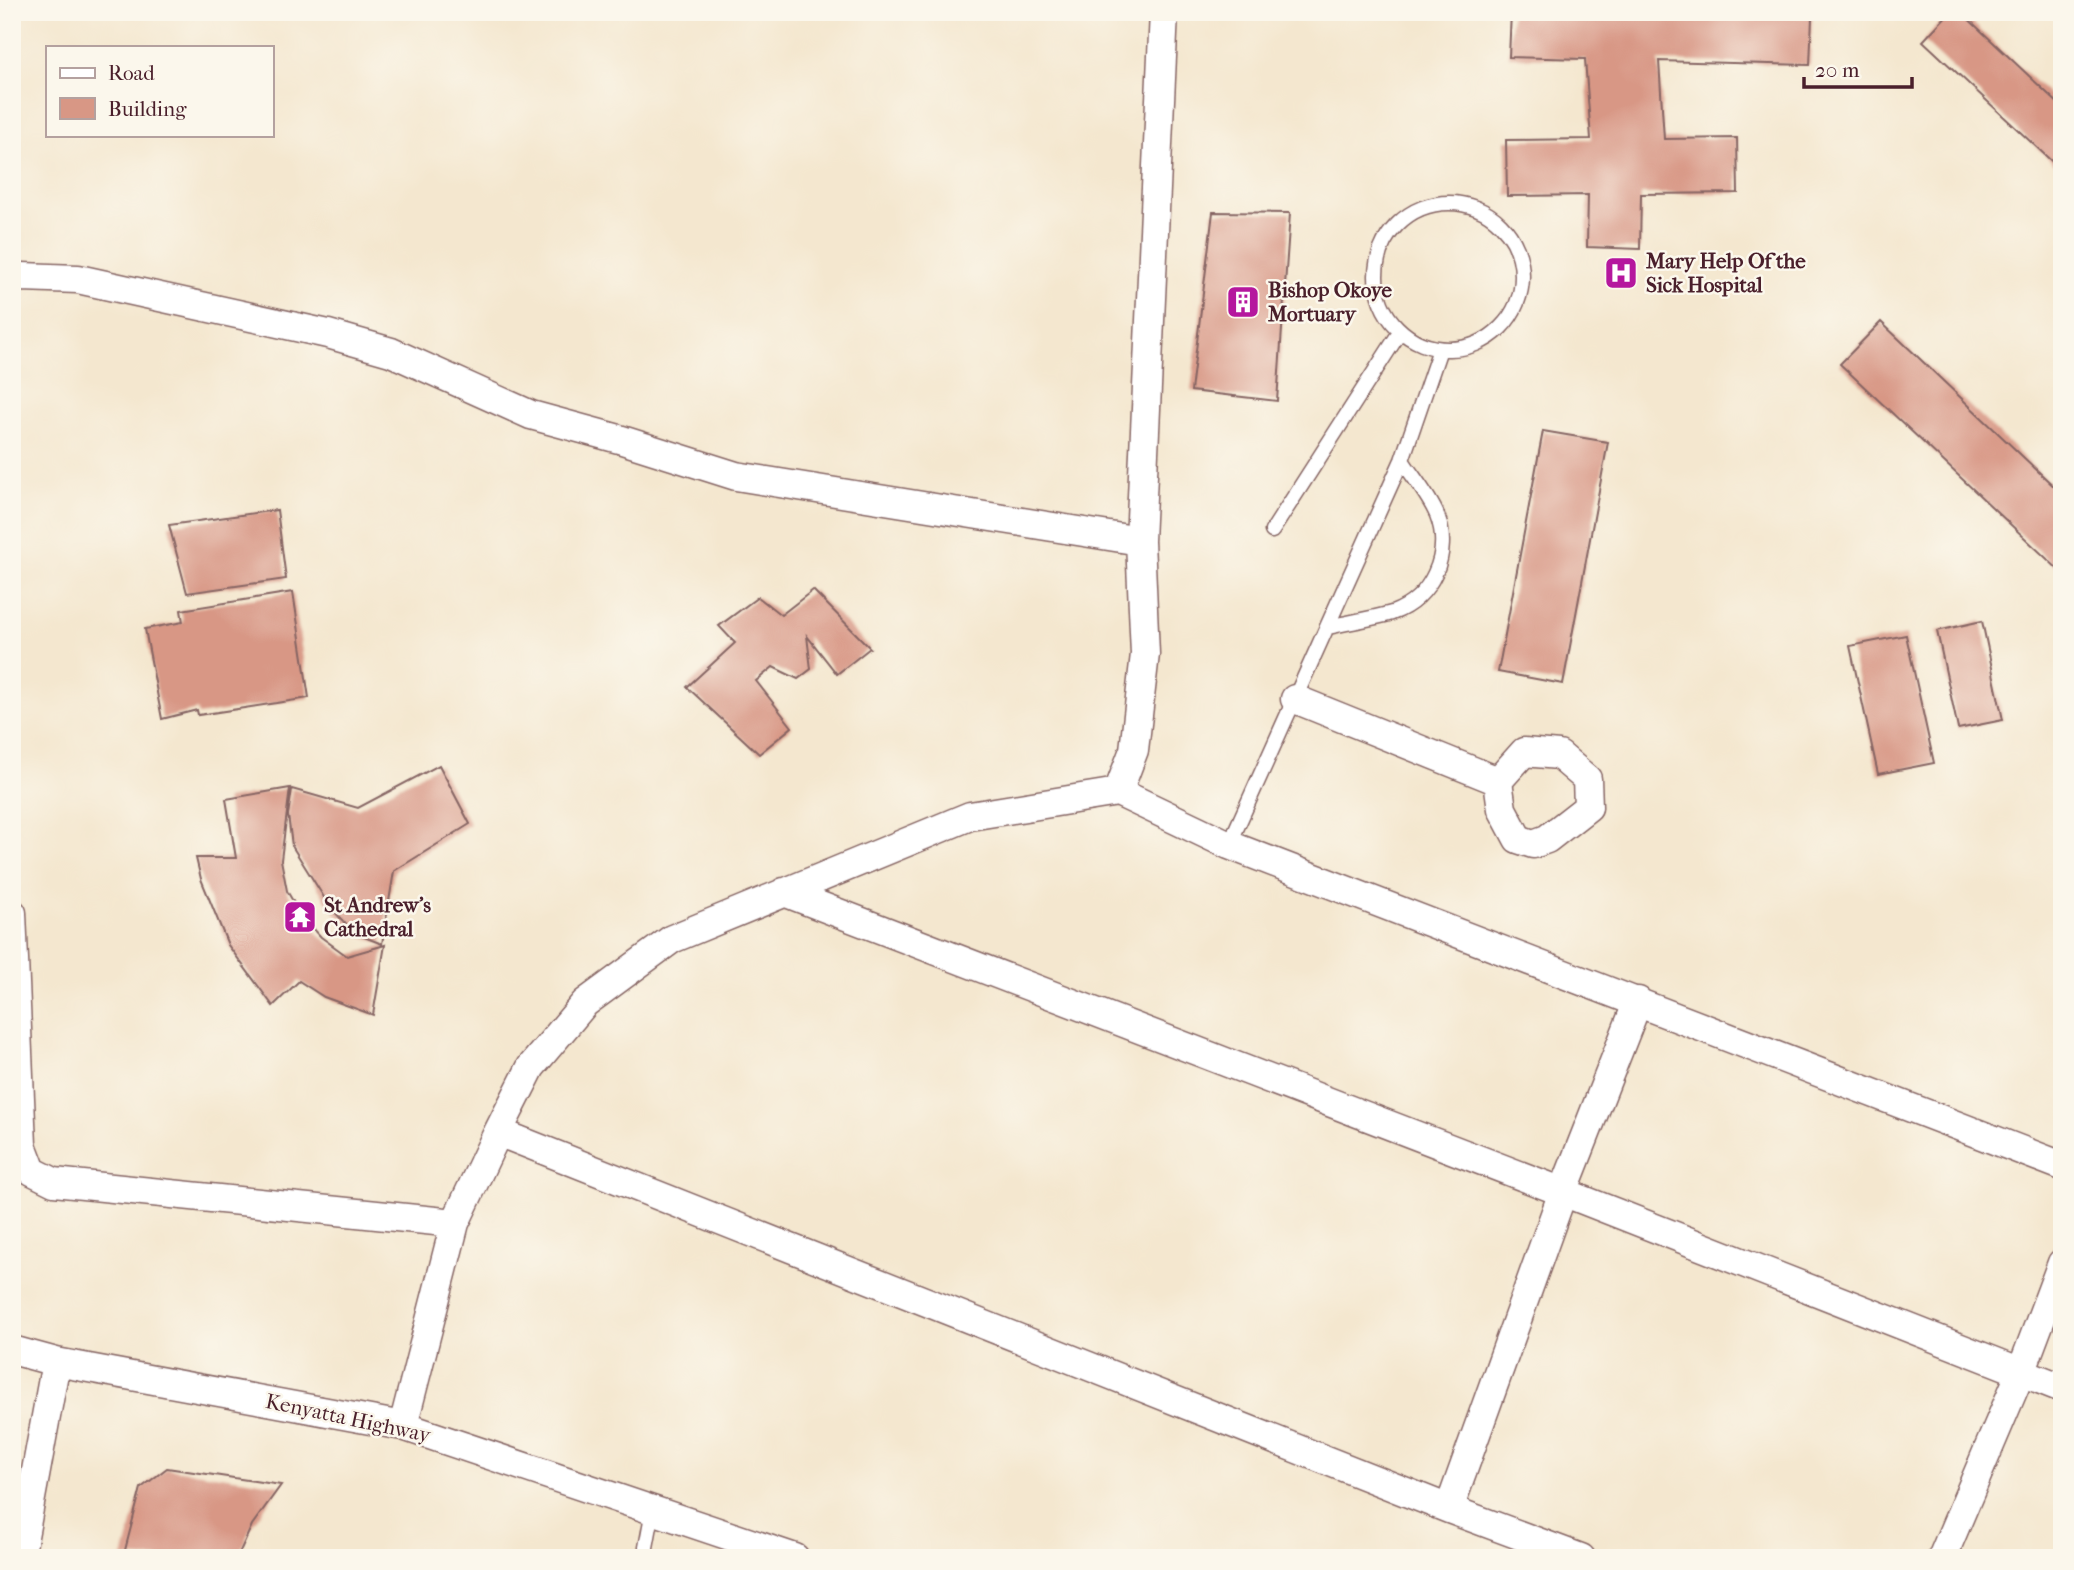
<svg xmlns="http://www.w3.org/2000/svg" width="2074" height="1570" viewBox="0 0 2074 1570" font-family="'IM FELL French Canon',serif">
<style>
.building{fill:#d89785}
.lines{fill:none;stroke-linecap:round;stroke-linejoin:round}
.lane-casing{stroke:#866564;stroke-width:17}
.street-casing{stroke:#866564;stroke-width:31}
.lane{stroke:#fff;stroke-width:14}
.street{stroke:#fff;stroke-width:28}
.labels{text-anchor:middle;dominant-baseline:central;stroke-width:5;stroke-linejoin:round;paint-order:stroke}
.poi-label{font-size:21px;font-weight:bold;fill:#4a1f2b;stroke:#fbf7ec;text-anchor:start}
.street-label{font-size:21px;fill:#4a1f2b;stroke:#fbf7ec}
</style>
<rect width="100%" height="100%" fill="#fbf7ec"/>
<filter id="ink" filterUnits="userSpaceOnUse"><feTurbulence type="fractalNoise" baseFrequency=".0143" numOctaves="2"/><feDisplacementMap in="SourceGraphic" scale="14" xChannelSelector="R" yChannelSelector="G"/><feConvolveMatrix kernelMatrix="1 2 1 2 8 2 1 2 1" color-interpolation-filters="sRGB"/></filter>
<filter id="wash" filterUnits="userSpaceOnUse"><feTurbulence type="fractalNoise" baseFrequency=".00686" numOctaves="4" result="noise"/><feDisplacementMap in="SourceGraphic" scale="28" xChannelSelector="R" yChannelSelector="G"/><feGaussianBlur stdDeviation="1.57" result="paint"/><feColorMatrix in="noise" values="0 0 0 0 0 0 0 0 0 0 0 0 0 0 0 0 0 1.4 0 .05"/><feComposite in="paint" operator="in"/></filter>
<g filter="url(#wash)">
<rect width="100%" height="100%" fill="#f4e7cf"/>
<g id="blocks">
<path class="building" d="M1511 12H1649L1812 17 1810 65 1659 61 1664 139 1737 138 1738 193 1641 194 1640 249 1587 247 1588 195 1507 196 1506 140 1591 139 1585 59 1509 57Z
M1950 12H1961L2062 107V171L1923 41Z
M1213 212 1290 213 1277 401 1191 391Z
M1881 322 2062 494V573L1840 364Z
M1543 431 1608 442 1563 684 1498 672Z
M277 510 286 579 187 593 169 525Z
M813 590 870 648 837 674 807 636 811 669 798 679 773 667 756 681 792 727 759 754 687 687 735 643 719 626 758 597 781 615Z
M293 592 309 698 198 715 197 710 162 719 145 629 183 622 181 610Z
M1982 621 2003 720 1958 729 1937 631Z
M1906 635 1934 763 1878 774 1850 646Z
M439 765 470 824 394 871 382 944 354 933 330 907 292 846 288 815 292 789 358 808Z
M290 788 281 860 287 891 301 915 321 937 347 956 385 945 373 1015 324 997 299 981 273 1006 228 945 201 879 196 858H236L226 799Z
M167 1468 281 1485 252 1525 237 1558H123L141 1488Z"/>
</g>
</g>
<g filter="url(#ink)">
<use href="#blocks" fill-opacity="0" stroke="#866564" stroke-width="2"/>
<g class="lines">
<defs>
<path id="lane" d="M1376 276a73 73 0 1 1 146 0a73 73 0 1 1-146 0Z
M1272 531 1400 332
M1328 627C1349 622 1371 619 1392 613 1432 599 1452 553 1437 515 1429 496 1413 477 1402 460
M1229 845 1402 460 1440 349
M644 1558 653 1510"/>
<path id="street" d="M12 279 22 277 78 279 328 334 391 352 531 415 619 439 736 476 1140 541
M1295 699 1498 781
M1524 752 1559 755 1587 779 1588 807 1547 839 1533 844 1518 839 1502 809 1498 781Z
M1118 792 1134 750 1145 654 1140 541 1164 12
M784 892 1563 1192 2062 1388
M12 913 22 1145 32 1171 54 1182 455 1223
M498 1132 1449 1509 1581 1558
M12 1350 56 1362 403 1426 795 1558
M403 1426 455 1223 498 1132 531 1067 585 1003 672 939 970 816 1118 792 1229 845 2062 1166
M1449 1509 1563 1192 1638 1001
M20 1558 56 1362
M1942 1558 2021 1372 2062 1263"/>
</defs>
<use href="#lane" class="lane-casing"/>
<use href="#street" class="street-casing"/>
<use href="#lane" class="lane"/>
<use href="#street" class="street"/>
</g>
</g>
<defs>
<symbol id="hospital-square" viewBox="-11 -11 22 22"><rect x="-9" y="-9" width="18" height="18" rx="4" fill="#b5179e" stroke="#fbf7ec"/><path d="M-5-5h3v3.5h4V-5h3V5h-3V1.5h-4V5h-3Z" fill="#fff"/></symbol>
<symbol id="building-square" viewBox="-11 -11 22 22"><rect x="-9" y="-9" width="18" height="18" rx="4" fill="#b5179e" stroke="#fbf7ec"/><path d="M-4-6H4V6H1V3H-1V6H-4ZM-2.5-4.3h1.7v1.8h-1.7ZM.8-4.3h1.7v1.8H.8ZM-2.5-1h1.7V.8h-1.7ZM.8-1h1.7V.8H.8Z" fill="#fff"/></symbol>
<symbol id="temple-square" viewBox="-11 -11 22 22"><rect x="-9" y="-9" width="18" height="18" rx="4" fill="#b5179e" stroke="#fbf7ec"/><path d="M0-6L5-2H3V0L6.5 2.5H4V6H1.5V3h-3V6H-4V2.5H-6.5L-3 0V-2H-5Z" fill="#fff"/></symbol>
</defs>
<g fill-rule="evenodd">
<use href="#hospital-square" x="1602" y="254" width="38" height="38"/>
<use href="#building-square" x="1224" y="283" width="38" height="38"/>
<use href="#temple-square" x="281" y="898" width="38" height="38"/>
</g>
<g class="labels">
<g class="poi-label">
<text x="1646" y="261">Mary Help Of the<tspan x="1646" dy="24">Sick Hospital</tspan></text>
<text x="1268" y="290">Bishop Okoye<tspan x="1268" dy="24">Mortuary</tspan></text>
<text x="324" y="905">St Andrew's<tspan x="324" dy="24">Cathedral</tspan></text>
</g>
<g class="street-label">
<text transform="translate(348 1418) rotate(12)">Kenyatta Highway</text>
</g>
</g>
<rect width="2074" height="1570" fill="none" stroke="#fbf7ec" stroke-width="42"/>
<rect x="46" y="46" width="228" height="91" fill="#fbf7ec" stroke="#b4a19f" stroke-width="2"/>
<rect x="60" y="68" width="35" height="10" fill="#ffffff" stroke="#b4a19f" stroke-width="2"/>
<text x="108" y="80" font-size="21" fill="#4a1f2b">Road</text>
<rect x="60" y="98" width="35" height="21" fill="#d89785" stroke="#b4a19f" stroke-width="2"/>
<text x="108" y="116" font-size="21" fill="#4a1f2b">Building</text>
<path d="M1804 77v10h108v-10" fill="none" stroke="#4a1f2b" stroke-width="3.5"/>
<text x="1815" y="77" font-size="21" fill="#4a1f2b" stroke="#fbf7ec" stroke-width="5" paint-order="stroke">20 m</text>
</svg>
